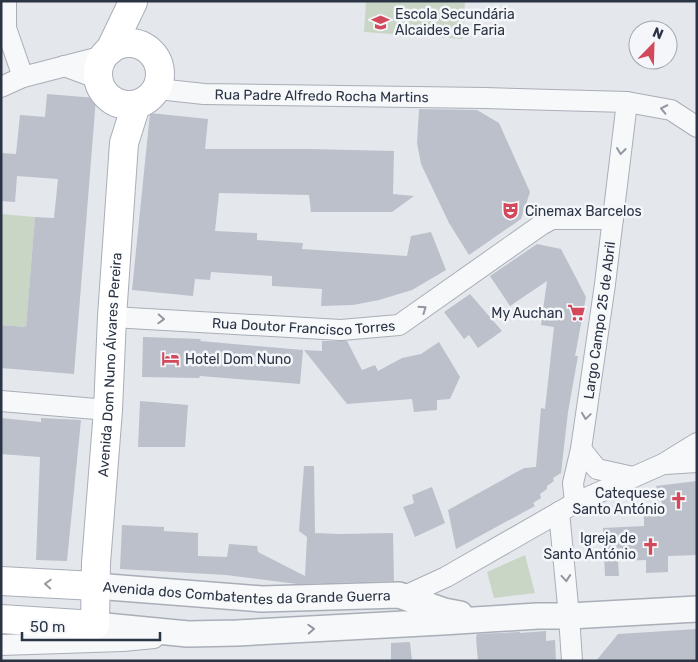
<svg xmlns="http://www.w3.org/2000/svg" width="698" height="662" viewBox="0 0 698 662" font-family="Rubik,sans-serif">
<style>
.green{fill:#c9d6c5}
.building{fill:#bbc0ca}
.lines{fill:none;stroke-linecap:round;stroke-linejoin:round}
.minor-casing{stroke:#a9aeb7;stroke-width:22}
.tertiary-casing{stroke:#a9aeb7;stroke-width:28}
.secondary-casing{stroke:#a9aeb7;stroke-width:30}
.minor{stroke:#f7f8fa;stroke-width:20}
.tertiary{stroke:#f7f8fa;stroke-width:25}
.secondary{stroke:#fff;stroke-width:28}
.oneway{stroke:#9196a0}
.oneway2{stroke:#959aa2}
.labels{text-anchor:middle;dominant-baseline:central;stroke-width:5;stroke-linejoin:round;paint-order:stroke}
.poi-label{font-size:14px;fill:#2b3445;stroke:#f4f6f9;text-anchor:start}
.street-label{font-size:14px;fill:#2b3445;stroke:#f4f6f9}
</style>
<rect width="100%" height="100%" fill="#e4e7ec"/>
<path class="green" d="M366 1H465L462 39 364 32Z
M1 214 35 217 26 327 1 325Z
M525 555 535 593 494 598 487 572Z"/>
<path class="building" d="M47 94 96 98 74 374 1 368V325L26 327 35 217 54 218 58 179 17 176 15 202 1 201V153L16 154 20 115 45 117Z
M419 109 477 110 499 123 530 192 521 219 469 255 449 223 421 164 417 143Z
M150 113 208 119 205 149H310L394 151 393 194 414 196 392 212H311L309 195 219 193 215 231 257 233V240L303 243 302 249 407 256 411 236 431 232 446 270 412 290 379 300 353 305 321 306 322 289 272 286V276L211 272 210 280 195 279 193 296 132 290Z
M537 244 561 249 586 297 575 356H578L568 412 561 473 553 478 554 481 547 486V489L540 494 541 498 533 503 535 506 456 549 448 510 524 468 536 467 541 408 545 409 554 327 541 325 547 281 510 306 490 276Z
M470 294 502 331 478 348 469 335 464 339 444 312Z
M143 337 201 339 200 341 303 350 300 384 200 376 199 378 142 377Z
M322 341H347L362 370 375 365 378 371 402 358 421 354 439 342 460 377 450 399 437 400V410L414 412 412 399 347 404 304 350 322 351Z
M140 401 188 405 185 447H138Z
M1 418 41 422V418L81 420 67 561 36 560 40 457 1 454Z
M304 466H314L315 533 340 534 393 533 394 581 297 584 226 575 120 569 122 525 164 527V531L198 533V556L227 557 229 544 257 546 258 552 305 576 307 537 299 531Z
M697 481V555L668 556V572L646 573V560L618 561 619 576H605L603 528 644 526V516L666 515 656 486Z
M432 487 445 523 415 537 403 507 414 503 412 495Z
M697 629V661H596L618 634Z
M546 631V641L555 640 556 661H478L476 638 477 634 520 632V633Z
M410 642 412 661H391V643Z"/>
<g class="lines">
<defs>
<g id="minor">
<path d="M6 1V28L23 77"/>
<path d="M64 66 99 79"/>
<path d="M1 87 23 77 104 56"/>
<path id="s1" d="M158 89 204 94 485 98 627 102 671 110 697 127"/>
<path id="s2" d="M112 317 341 330 399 325 541 225 552 219H613"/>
<path d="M1 401 108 410"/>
<path d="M581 449 597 469 633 477"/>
<path d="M665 464 697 462"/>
<path id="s3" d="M575 503 573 483 581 449 605 284 627 102"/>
<path d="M559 512 569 616 572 661"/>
<path d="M399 595 409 594 446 577 575 503 663 464 697 443"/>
<path d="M1 645 123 641 154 638"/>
</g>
<g id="tertiary">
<path id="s4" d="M95 586 262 599 399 595 444 611 460 614"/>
<path d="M95 625 188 634 237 633 442 622 538 616H569L697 609"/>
</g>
<g id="secondary">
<circle cx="129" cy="74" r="31"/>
<path d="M110 50 133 2"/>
<path d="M1 581 95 586"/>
<path id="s5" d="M1 619 95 625 96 563 108 410 112 317 124 143 136 105"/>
</g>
</defs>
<use href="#minor" class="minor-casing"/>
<use href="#tertiary" class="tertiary-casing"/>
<use href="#secondary" class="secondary-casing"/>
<use href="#minor" class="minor"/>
<use href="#tertiary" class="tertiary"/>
<use href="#secondary" class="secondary"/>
</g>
<defs><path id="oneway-chevron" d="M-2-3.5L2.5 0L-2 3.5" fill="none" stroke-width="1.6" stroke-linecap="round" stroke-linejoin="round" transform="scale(1.25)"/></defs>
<g class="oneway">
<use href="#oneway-chevron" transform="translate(664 109) rotate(-168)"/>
<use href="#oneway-chevron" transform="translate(621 151) rotate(97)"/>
<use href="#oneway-chevron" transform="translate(423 309) rotate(-35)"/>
<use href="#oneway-chevron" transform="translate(161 319) rotate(3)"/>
<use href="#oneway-chevron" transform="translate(586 416) rotate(98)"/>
<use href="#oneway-chevron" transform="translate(566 578) rotate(85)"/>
<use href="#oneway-chevron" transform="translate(311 629) rotate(-3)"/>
</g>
<use class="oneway2" href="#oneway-chevron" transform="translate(48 584) rotate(-177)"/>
<defs>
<symbol id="school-bare" viewBox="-9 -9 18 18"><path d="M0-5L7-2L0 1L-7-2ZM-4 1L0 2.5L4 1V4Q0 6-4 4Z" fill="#d1495b" stroke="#f4f6f9" stroke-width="2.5" paint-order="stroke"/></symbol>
<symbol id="theatre-bare" viewBox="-9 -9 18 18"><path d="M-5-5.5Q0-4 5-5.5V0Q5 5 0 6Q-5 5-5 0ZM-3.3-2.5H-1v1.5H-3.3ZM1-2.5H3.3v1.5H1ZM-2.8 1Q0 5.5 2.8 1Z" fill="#d1495b" stroke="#f4f6f9" stroke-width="2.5" paint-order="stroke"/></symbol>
<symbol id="supermarket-bare" viewBox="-9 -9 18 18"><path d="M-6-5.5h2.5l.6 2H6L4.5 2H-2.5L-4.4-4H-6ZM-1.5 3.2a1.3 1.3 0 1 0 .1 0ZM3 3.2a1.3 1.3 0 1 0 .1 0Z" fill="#d1495b" stroke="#f4f6f9" stroke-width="2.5" paint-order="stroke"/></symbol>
<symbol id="hotel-bare" viewBox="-9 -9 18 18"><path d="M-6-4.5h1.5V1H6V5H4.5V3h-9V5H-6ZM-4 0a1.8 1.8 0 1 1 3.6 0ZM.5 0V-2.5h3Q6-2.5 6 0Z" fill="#d1495b" stroke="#f4f6f9" stroke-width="2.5" paint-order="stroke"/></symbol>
<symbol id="church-bare" viewBox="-9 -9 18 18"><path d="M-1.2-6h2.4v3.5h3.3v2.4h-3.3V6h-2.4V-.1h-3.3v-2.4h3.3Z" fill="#d1495b" stroke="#f4f6f9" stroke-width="2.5" paint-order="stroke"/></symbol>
</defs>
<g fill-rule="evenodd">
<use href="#school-bare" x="368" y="10" width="25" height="25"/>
<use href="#theatre-bare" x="498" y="198" width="25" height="25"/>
<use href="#supermarket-bare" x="564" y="300" width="25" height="25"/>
<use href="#hotel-bare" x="158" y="346" width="25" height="25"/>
<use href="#church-bare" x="666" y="488" width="25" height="25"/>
<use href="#church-bare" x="638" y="534" width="25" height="25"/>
</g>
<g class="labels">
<g class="poi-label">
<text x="395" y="14">Escola Secundária<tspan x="395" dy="16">Alcaides de Faria</tspan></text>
<text x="525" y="211">Cinemax Barcelos</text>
<text x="563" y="313" text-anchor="end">My Auchan</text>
<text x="185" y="359">Hotel Dom Nuno</text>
<text x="665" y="493" text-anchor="end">Catequese<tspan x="665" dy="16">Santo António</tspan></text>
<text x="636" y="538" text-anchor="end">Igreja de<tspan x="636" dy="16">Santo António</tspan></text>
</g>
<g class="street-label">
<text stroke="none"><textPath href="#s1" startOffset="164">Rua Padre Alfredo Rocha Martins</textPath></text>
<text stroke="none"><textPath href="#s3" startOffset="185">Largo Campo 25 de Abril</textPath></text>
<text stroke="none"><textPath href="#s2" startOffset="192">Rua Doutor Francisco Torres</textPath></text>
<text stroke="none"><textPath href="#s5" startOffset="355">Avenida Dom Nuno Álvares Pereira</textPath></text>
<text stroke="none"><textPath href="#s4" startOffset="152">Avenida dos Combatentes da Grande Guerra</textPath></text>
</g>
</g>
<rect width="698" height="662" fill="none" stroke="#2b3445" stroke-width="5"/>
<g transform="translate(653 45) rotate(23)"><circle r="24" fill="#f4f6f9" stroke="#a4a8b1"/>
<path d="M0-4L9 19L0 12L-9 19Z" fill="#d1495b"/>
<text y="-8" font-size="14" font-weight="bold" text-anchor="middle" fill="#2b3445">N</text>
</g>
<path d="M22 632v8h138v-8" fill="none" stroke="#2b3445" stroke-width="2.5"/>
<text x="30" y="632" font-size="15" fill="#2b3445" stroke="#f4f6f9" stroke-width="4" paint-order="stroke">50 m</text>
</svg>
